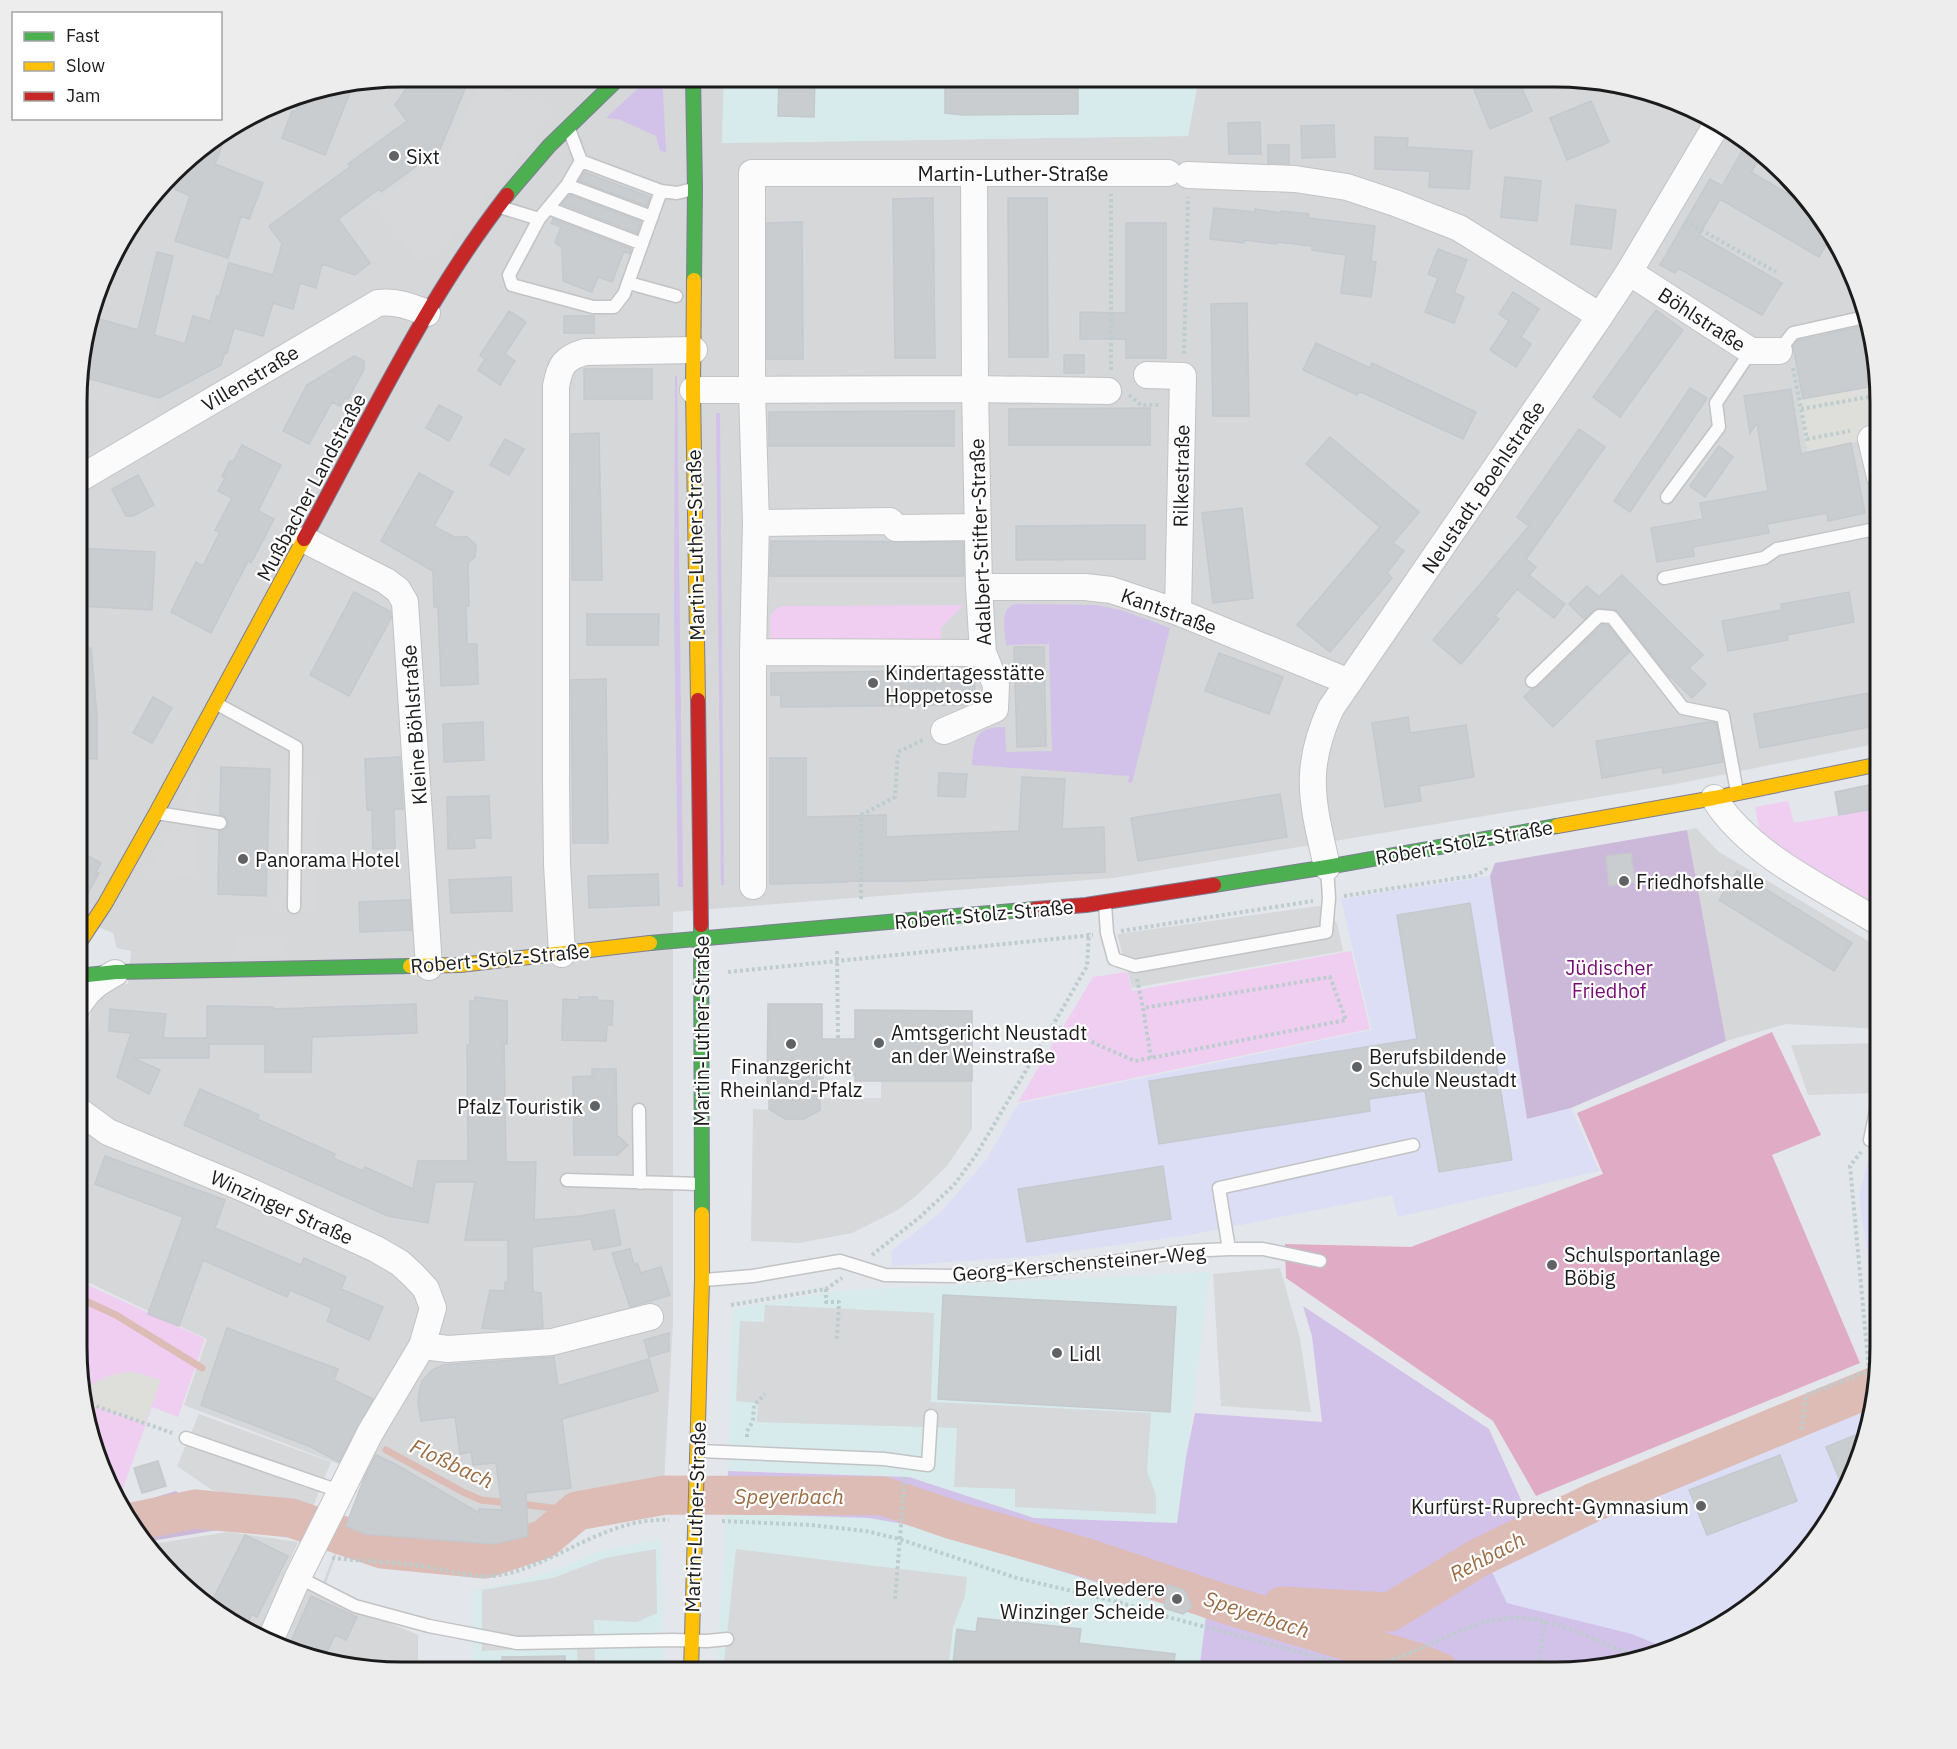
<svg xmlns="http://www.w3.org/2000/svg" width="1957" height="1749" viewBox="0 0 1957 1749" font-family="'IBM Plex Sans',sans-serif">
<style>
.residential{fill:#d5d7d9}
.commercial{fill:#d7eaec}
.education{fill:#dcdef6}
.grass{fill:#d2c2e9}
.forest{fill:#ccb9da}
.park{fill:#efcef1}
.pitch{fill:#e0acc5}
.parking{fill:#d7d8da}
.plaza{fill:#dedfda}
.lines{fill:none;stroke-linecap:round;stroke-linejoin:round}
.stream{stroke:#ddbcb6;stroke-width:7}
.river{stroke:#ddbcb6;stroke-width:39}
.building{fill:#cacdd0;stroke:#c4c9cd;stroke-width:1.5}
.lane-casing{stroke:#c2c3c5;stroke-width:15}
.street-casing{stroke:#c2c3c5;stroke-width:28}
.fast-casing{stroke:#7d7d94;stroke-width:16}
.slow-casing{stroke:#7d7d94;stroke-width:16}
.jam-casing{stroke:#7d7d94;stroke-width:16}
.path{stroke:#bdcdce;stroke-width:4;stroke-dasharray:3 3;stroke-linecap:butt}
.lane{stroke:#fbfbfc;stroke-width:12}
.street{stroke:#fbfbfc;stroke-width:26}
.fast{stroke:#4caf50;stroke-width:14}
.slow{stroke:#ffc107;stroke-width:14}
.jam{stroke:#c62828;stroke-width:14}
.poi-dot{fill:#616263;stroke:#fff;stroke-width:2}
.labels{text-anchor:middle;dominant-baseline:central;stroke-width:4.5;stroke-linejoin:round;paint-order:stroke}
.poi-label{font-size:20px;fill:#1b1b1b;stroke:#fff;text-anchor:start}
.street-label{font-size:20px;fill:#1b1b1b;stroke:#fff}
.park-label{font-size:20px;fill:#760b72;stroke:#fff}
.water-label{font-size:21px;font-style:italic;fill:#9a6b42;stroke:#fff}
.rim{fill:none;stroke:#1b1b1b;stroke-width:3}
</style>
<rect width="100%" height="100%" fill="#e3e6ea"/>
<path class="residential" d="M402 77H724L722 143 1188 136 1199 77H1577L1699 110 1799 187 1856 277 1880 380V743L1676 784 1113 878 673 912V1322L664 1483 597 1503 563 1500 562 1514 532 1537 492 1550 344 1534 322 1594 418 1635V1672H402L318 1661 258 1639 158 1562 147 1545 228 1532 298 1542 283 1576 319 1593 365 1474 184 1405 207 1339 77 1277 78 1095 80 1094 93 998 116 982 128 984 131 951 117 948 113 933 78 919 79 359 120 240 188 157 297 94Z
M1696 828 1719 852 1880 948V1029L1786 1024 1726 1041 1687 830Z"/>
<path class="commercial" d="M724 77H1199L1188 136 722 143Z
M1210 1272 1178 1523 1034 1518 909 1477 728 1470 733 1309 836 1291Z
M726 1513 869 1518 915 1526 1206 1616 1199 1672H717Z
M661 1539 664 1672H473V1590L522 1580 562 1568 597 1552Z"/>
<path class="education" d="M1490 876 1527 1119 1571 1108 1599 1171 1398 1217 1392 1195 1184 1236 1036 1256 892 1266 891 1251 941 1212 987 1159 1018 1104 1372 1030 1341 899Z
M1880 1111V1340L1859 1197Z
M1878 1370 1869 1431 1847 1491 1770 1591 1679 1648 1671 1650 1632 1634 1507 1603 1477 1541 1531 1522Z"/>
<path class="grass" d="M647 80H656L663 91 666 152 660 151 656 136 618 119 606 118Z
M677 375 683 887H678L674 614 675 376Z
M716 413H720L724 885H721Z
M1016 604 1097 605 1124 611 1170 628 1132 783 1128 782 1129 776 972 765C974 738 975 727 1005 727L1006 752 1052 751 1049 644 1006 645C1005 631 999 607 1016 604Z
M1303 1306 1489 1429 1531 1522 1477 1541 1507 1603 1632 1634 1671 1650 1576 1672H1199L1206 1616 915 1526 869 1518 726 1513 728 1471 909 1477 1034 1518 1177 1523 1186 1457 1195 1413 1322 1422 1312 1336Z"/>
<path class="forest" d="M1687 830 1726 1041 1571 1108 1527 1119 1490 876 1495 863Z
M176 1491 200 1514 296 1525 294 1537 230 1528 145 1542 123 1507Z"/>
<path class="park" d="M964 605 941 628 942 647 770 644V615L780 606Z
M1788 801 1794 823 1880 808V915L1781 853 1760 833 1755 807Z
M1351 951 1370 1029 1018 1102 1093 977 1127 972 1132 991Z
M77 1280 205 1339 178 1417 152 1407 119 1499 101 1472 77 1368Z"/>
<path class="pitch" d="M1772 1032 1821 1135 1772 1155 1860 1363 1536 1496 1493 1421 1286 1278 1285 1244 1411 1247 1603 1174 1577 1113Z"/>
<path class="parking" d="M480 83 555 107 448 242 418 262 373 203 448 151Z
M79 377 155 400 164 416 79 466Z
M281 775 319 776 317 912H279Z
M198 776V875L148 874Z
M1319 906 1337 923 1343 951 1132 988 1117 934Z
M235 936 286 937V956L235 954Z
M1880 1043V1093L1808 1095 1791 1045Z
M881 1081H972V1129L947 1166 916 1196 896 1211 852 1233 799 1243 751 1241 753 1109 820 1110V1098H881Z
M1280 1268 1300 1338 1311 1412 1221 1406 1213 1274Z
M765 1305 934 1313 931 1402 1151 1413 1147 1471 1156 1495V1514L1015 1507V1489L954 1487 957 1428 757 1422 758 1403 736 1401 740 1321 764 1322Z
M199 1414 331 1462 310 1514 212 1490 177 1466Z
M656 1549 657 1613 637 1622 594 1620 595 1672H578L577 1647 482 1651V1590L553 1578 605 1558Z
M736 1549 967 1577 965 1596 953 1627 948 1672H723Z"/>
<path class="plaza" d="M1880 385V438L1807 451 1798 400Z
M134 1372 161 1380 145 1424 85 1402 83 1394 89 1386 108 1376 120 1373Z"/>
<g class="lines">
<path class="stream" d="M77 1297 116 1315 202 1368
M386 1450 463 1492 481 1500 509 1503
M520 1504 577 1511"/>
<path class="river" d="M132 1522 195 1509 291 1518 382 1549 485 1559 544 1539 577 1511 665 1495 883 1496 953 1520 1084 1557 1222 1603 1416 1662 1440 1672
M1282 1606 1390 1612 1478 1558 1594 1502 1875 1386"/>
</g>
<path class="building" d="M414 77H470L440 149 381 192 379 189 338 219 370 263 355 275 322 264 316 288 300 283 293 309 273 303 263 336 234 328 227 353 225 352 221 365 159 398 80 376 96 318 138 330 157 252 173 256 154 335 185 344 193 316 210 321 217 296 219 297 229 263 273 275 282 244 269 226 351 166 348 164 407 121 395 105Z
M779 77H815L814 117 778 116Z
M945 77H1078V114L963 115 945 113Z
M1497 77H1517L1532 111 1490 129 1473 87Z
M353 85 325 155 282 138 292 111 295 112 303 93Z
M1591 101 1609 142 1567 160 1550 118Z
M1260 122 1261 154H1229L1228 123Z
M1334 125 1335 157 1302 158 1301 126Z
M226 135 215 164 263 183 249 219 241 216 228 258 175 241 190 196 176 190 172 183 176 171 188 157Z
M1375 137 1408 138 1407 147 1472 151 1469 189 1429 187 1430 171 1375 169Z
M1268 145H1289V164L1268 163Z
M1745 146 1760 157 1751 172 1812 208 1831 237 1819 257 1720 199 1699 235 1782 283 1762 315 1678 268 1675 273 1660 265 1710 179 1722 186Z
M584 172 650 197 647 206 579 181Z
M1505 177 1541 181 1537 221 1501 217Z
M570 195 641 222 637 233 562 204Z
M933 198 935 358H895L893 199Z
M1008 198H1047L1048 357H1009Z
M1576 205 1616 210 1611 249 1571 244Z
M1214 208 1255 212V209L1281 213V211L1309 214 1308 218 1375 226 1371 261 1376 262 1371 297 1341 293 1346 255 1312 250V246L1278 242 1277 244 1244 240V243L1210 239Z
M553 219 631 249 630 254 624 251 612 282 598 277 592 292 563 281 562 247 555 243 561 227 551 223Z
M802 222 803 359H767V223Z
M1126 223H1166V358H1126V339H1080V312L1126 313Z
M1438 249 1467 260 1454 293 1464 297 1454 323 1425 312 1438 278 1428 274Z
M1513 292 1539 309 1521 337 1531 344 1516 367 1490 350 1509 321 1499 314Z
M1247 303 1249 416H1213L1211 304Z
M1656 310 1683 330 1620 417 1593 397Z
M509 311 526 322 505 354 515 361 500 385 478 370 485 359 480 355Z
M564 316H594V333H564Z
M1867 325 1880 385 1803 399 1793 346 1797 341Z
M1316 343 1370 368 1372 363 1476 412 1463 439 1359 391 1357 395 1303 370Z
M1064 355H1084V373H1064Z
M354 356 364 361V369L348 399 345 398 340 406 332 402 309 444 283 431 307 385Z
M584 369H652V399H584Z
M1690 388 1707 398 1630 512 1614 501Z
M1791 389 1801 454 1851 443 1865 513 1828 521 1827 513 1767 524 1769 533 1693 547 1694 556 1657 562 1651 528 1703 519 1700 503 1768 491 1757 423 1750 433 1744 396Z
M439 405 462 417 449 441 426 428Z
M1150 408V445H1009V409Z
M954 411V446H769V412Z
M1579 429 1605 447 1526 559 1536 567 1529 575 1565 604 1554 618 1517 589 1495 616 1499 619 1461 664 1433 640 1529 526 1517 517Z
M599 433 602 580H572L571 434Z
M1330 437 1419 512 1393 543 1404 551 1387 573 1392 578 1330 652 1297 625 1380 527 1306 464Z
M505 439 524 449 509 475 490 465Z
M242 445 281 465 258 511 274 519 251 563 248 561 211 633 171 612 196 562 203 566 220 532 215 530 232 498 218 491 225 478 222 476 230 461 233 462Z
M1719 446 1733 457 1705 497 1690 486Z
M419 473 453 492 434 526 454 537H467L476 545 475 557 468 563 469 606H466L467 644H477L478 684 441 686 438 607H434L433 571 381 541Z
M138 475 154 505 133 516H126L112 489Z
M1242 508 1253 598 1213 603 1202 513Z
M1145 525V559L1016 560V526Z
M771 541 963 542 964 576H770Z
M79 548 155 552 152 610 79 606Z
M1622 575 1703 655 1689 668 1706 684 1692 698 1665 672 1616 610 1597 608 1584 619 1569 604 1587 586 1599 597Z
M354 592 391 612V618L349 696 310 675Z
M1849 592 1854 622 1787 635 1788 640 1728 651 1722 621 1782 610 1781 604Z
M587 614H659L658 645H587Z
M1602 625H1608L1629 652 1553 727 1524 697 1532 689 1538 687Z
M1014 647H1044L1046 746 1017 747Z
M91 648 97 716V759L78 758 79 649Z
M1219 653 1283 677 1269 714 1205 691Z
M974 670 975 692H965L966 705 781 707V695H771V673Z
M606 679 608 843H573L571 680Z
M1880 691V725L1760 748 1754 714Z
M153 697 172 708 152 743 133 733Z
M1408 717 1410 733 1466 725 1474 777 1419 786 1421 801 1385 807 1372 723Z
M483 722 484 760 444 762 443 724Z
M1709 722 1716 723 1723 762 1663 773 1662 767 1602 778 1596 741Z
M400 757 403 809H394L395 848 373 849 372 810H367L365 759Z
M770 758H806V817L886 815V837L1019 831 1022 777 1065 779 1062 829 1104 827 1105 872 909 881H848V882L770 884Z
M221 767 270 769 266 896 218 894 219 831 226 829 228 824 226 817 220 815Z
M939 773 967 774 965 797 938 796Z
M1874 784 1879 808 1839 815 1835 792Z
M1280 794 1287 837 1138 861 1131 818Z
M489 796 491 838H474L475 848 448 849 447 797Z
M78 850 101 863 96 872 99 873 78 911Z
M1631 853 1635 882 1609 886 1606 856Z
M1737 871 1852 943 1834 971 1719 900Z
M658 874 659 905 589 908 588 876Z
M511 877 512 911 451 913 449 880Z
M410 900 412 930 360 932 359 902Z
M1470 903 1512 1160 1439 1172 1425 1091 1369 1099 1370 1111 1159 1144 1149 1081 1417 1039 1397 915Z
M475 997 507 1001V1044H504L506 1162H536L534 1220 580 1216 614 1210 621 1245 594 1250 591 1239 532 1247 533 1292 541 1293 543 1328 509 1330 482 1328 490 1290 505 1291V1282L508 1283V1240H465L475 1182H435L428 1223 388 1216 184 1125 200 1089 259 1115 257 1119 335 1154 333 1158 363 1171 365 1167 413 1189 418 1161H468L467 1045 470 1044V1001H475Z
M579 997H597V1000L613 1001 612 1025H607L606 1041 562 1040 563 999 579 1000Z
M416 1004 417 1033 312 1037 311 1072H265V1044H209V1058H133L160 1070 149 1094 117 1077 131 1033 109 1031 110 1009 166 1014 163 1038H207V1006L273 1007V1009Z
M768 1004H822V1039H855V1010L972 1011V1081H855V1075L823 1074 822 1098H820V1110L804 1119H785L769 1109V1098H767Z
M592 1069H616L617 1135 628 1145 617 1155H574L573 1077 592 1076Z
M105 1156 225 1200 215 1228 301 1265 304 1258 346 1277 341 1289 383 1307 369 1340 327 1321 332 1308 290 1290 287 1297 203 1260 179 1326 148 1314 183 1217 95 1184Z
M1163 1166 1171 1219 1027 1242 1018 1189Z
M630 1249 634 1265 637 1263 641 1273 661 1267 670 1295 630 1307 612 1253Z
M943 1295 1176 1307 1170 1412 938 1399Z
M227 1328 338 1369 334 1380 373 1399 339 1462 309 1446 201 1405Z
M669 1333V1351L649 1357 644 1340Z
M554 1357 558 1386 649 1359 658 1391 562 1419 571 1488 526 1493 528 1536 494 1544 365 1534 346 1526 365 1476 376 1455 395 1464 479 1513V1509L502 1510 496 1463 473 1465 471 1452 460 1454 455 1417 421 1421 418 1403 419 1392 422 1381 432 1370 443 1365Z
M1870 1429 1847 1491 1845 1493 1826 1447Z
M1780 1455 1797 1501 1707 1535 1689 1490Z
M158 1461 166 1486 142 1493 134 1468Z
M245 1535 288 1556 257 1617 252 1614 245 1629 211 1603Z
M1168 1585 1184 1590 1192 1607 1183 1614 1164 1608Z
M311 1596 357 1617 346 1640 335 1635 322 1662 287 1650Z
M978 1618 1081 1629 1079 1643 1175 1654 1173 1672H952L957 1629 976 1632Z
M565 1656 566 1672H502V1657Z"/>
<g class="lines">
<defs>
<path id="lane" d="M569 129 581 161 661 191 677 193 693 189
M581 161 567 185 539 219 509 275 512 285 593 307H614L624 294 661 191
M567 185 652 217
M500 207 539 219
M548 208 642 244
M629 283 676 296
M1779 351 1793 333 1865 317
M1667 497 1719 427 1716 403 1751 351
M1664 578 1764 558 1777 549 1880 528
M1532 681 1599 616 1612 617 1683 708 1723 716 1737 792
M217 704 296 747 294 907
M157 813 220 823
M1105 904 1107 933 1114 959 1135 966 1326 932 1329 898 1327 867
M639 1110 640 1183
M1870 1140 1880 1091
M567 1180 701 1184
M1229 1249 1219 1188 1413 1145
M704 1280 753 1276 840 1261 885 1275 954 1276 1005 1273 1111 1262 1187 1251 1229 1249H1263L1320 1261
M186 1438 342 1492
M700 1451 884 1459 928 1465 931 1416
M298 1577 355 1606 429 1626 517 1643 673 1640 707 1641 727 1639"/>
<path id="street" d="M1188 175 1295 179 1347 187 1395 203 1459 228 1600 316
M1629 272 1751 351H1779
M1147 375 1183 376 1178 612
M693 390 975 389 1108 391
M1871 439 1880 477
M79 479 378 303C396 301 410 306 427 313
M756 523 890 521 896 528 977 527
M305 540 386 581 398 590 405 602 429 967
M979 587H1085L1111 590 1178 612 1349 682
M753 652 983 653
M944 731 995 709 996 685 983 653 979 587 975 389 974 173
M1714 798C1748 854 1825 889 1880 923
M1327 867C1313 803 1302 771 1331 708L1600 316 1629 272 1717 124
M753 886V652L756 523 752 391V173H1168
M562 954 557 864 556 782V386C560 365 564 358 585 352L694 350
M78 1006C89 988 97 983 115 973
M78 1110 108 1132 245 1189 376 1249 400 1263 414 1276 426 1289 433 1308 422 1346 370 1433 298 1577 269 1643
M422 1346 448 1349 552 1342 650 1317"/>
<path id="fast" d="M693 77 695 189 694 280
M507 195 549 146 620 77
M1214 885 1327 867 1557 826
M701 925 702 1214
M650 943 1035 909
M78 976 116 972 410 966"/>
<path id="slow" d="M694 280 693 390 698 700
M1557 826 1714 798 1880 764
M78 945 105 904 156 813 304 539
M410 966 460 965 650 943
M691 1672 702 1280V1214"/>
<path id="jam" d="M304 539C368 423 425 300 507 195
M698 700 701 925
M1035 909 1086 905 1214 885"/>
</defs>
<use href="#lane" class="lane-casing"/>
<use href="#street" class="street-casing"/>
<use href="#fast" class="fast-casing"/>
<use href="#slow" class="slow-casing"/>
<use href="#jam" class="jam-casing"/>
<path class="path" d="M1685 221 1776 272
M1184 354 1188 197
M1793 368 1807 439 1850 431
M1111 370V194
M1129 395 1141 405H1160
M1801 409 1880 395
M1344 896 1478 875 1486 869V866
M861 899V815L895 797 898 752 923 740
M1121 931 1313 901
M837 951 838 1039
M728 972 1093 935
M1137 979 1143 1008
M1053 1025 1135 1061 1151 1058 1346 1020 1330 977 1143 1008 1151 1058
M872 1255 920 1217 954 1185 976 1155 1067 1001 1087 966 1089 933
M826 1289V1302H839L837 1339
M731 1305 826 1289 842 1278
M85 1402 172 1433
M1802 1430 1806 1395 1869 1371 1850 1166 1861 1152
M747 1437V1431L753 1421 754 1405 765 1394
M722 1521 811 1525 866 1531 899 1539 1017 1578 1118 1602 1168 1617 1355 1667C1412 1664 1460 1618 1517 1618 1560 1618 1600 1644 1640 1657
M332 1558C364 1561 397 1562 428 1567 458 1572 479 1581 510 1573 565 1558 610 1517 669 1520
M895 1599 905 1477
M1538 1672 1545 1622"/>
<use href="#lane" class="lane"/>
<use href="#street" class="street"/>
<use href="#fast" class="fast"/>
<use href="#slow" class="slow"/>
<use href="#jam" class="jam"/>
</g>
<g class="poi-dot">
<circle cx="394" cy="156" r="6"/>
<circle cx="873" cy="683" r="6"/>
<circle cx="243" cy="859" r="6"/>
<circle cx="1624" cy="881" r="6"/>
<circle cx="879" cy="1043" r="6"/>
<circle cx="791" cy="1044" r="6"/>
<circle cx="1357" cy="1067" r="6"/>
<circle cx="595" cy="1106" r="6"/>
<circle cx="1552" cy="1265" r="6"/>
<circle cx="1057" cy="1353" r="6"/>
<circle cx="1701" cy="1506" r="6"/>
<circle cx="1177" cy="1599" r="6"/>
</g>
<g class="labels">
<g class="poi-label">
<text x="406" y="156">Sixt</text>
<text x="885" y="672">Kindertagesstätte<tspan x="885" dy="23">Hoppetosse</tspan></text>
<text x="255" y="859">Panorama Hotel</text>
<text x="1636" y="881">Friedhofshalle</text>
<text x="891" y="1032">Amtsgericht Neustadt<tspan x="891" dy="23">an der Weinstraße</tspan></text>
<text x="1369" y="1056">Berufsbildende<tspan x="1369" dy="23">Schule Neustadt</tspan></text>
<text x="791" y="1066" text-anchor="middle">Finanzgericht<tspan x="791" dy="23">Rheinland-Pfalz</tspan></text>
<text x="583" y="1106" text-anchor="end">Pfalz Touristik</text>
<text x="1564" y="1254">Schulsportanlage<tspan x="1564" dy="23">Böbig</tspan></text>
<text x="1069" y="1353">Lidl</text>
<text x="1689" y="1506" text-anchor="end">Kurfürst-Ruprecht-Gymnasium</text>
<text x="1165" y="1588" text-anchor="end">Belvedere<tspan x="1165" dy="23">Winzinger Scheide</tspan></text>
</g>
<g class="street-label">
<text x="1013" y="173">Martin-Luther-Straße</text>
<text transform="translate(1702 319) rotate(33)">Böhlstraße</text>
<text transform="translate(250 378) rotate(-31)">Villenstraße</text>
<text transform="translate(1181 476) rotate(-89)">Rilkestraße</text>
<text transform="translate(311 487) rotate(-62)">Mußbacher Landstraße</text>
<text transform="translate(1483 487) rotate(-56)">Neustadt, Boehlstraße</text>
<text transform="translate(980 542) rotate(-92)">Adalbert-Stifter-Straße</text>
<text transform="translate(695 545) rotate(-91)">Martin-Luther-Straße</text>
<text transform="translate(1169 611) rotate(20)">Kantstraße</text>
<text transform="translate(414 725) rotate(-94)">Kleine Böhlstraße</text>
<text transform="translate(1464 842) rotate(-10)">Robert-Stolz-Straße</text>
<text transform="translate(984 914) rotate(-5)">Robert-Stolz-Straße</text>
<text transform="translate(500 958) rotate(-5)">Robert-Stolz-Straße</text>
<text transform="translate(701 1031) rotate(-90)">Martin-Luther-Straße</text>
<text transform="translate(282 1207) rotate(24)">Winzinger Straße</text>
<text transform="translate(1079 1263) rotate(-5)">Georg-Kerschensteiner-Weg</text>
<text transform="translate(695 1517) rotate(-88)">Martin-Luther-Straße</text>
</g>
<g class="park-label">
<text x="1609" y="967">Jüdischer<tspan x="1609" dy="23">Friedhof</tspan></text>
</g>
<g class="water-label">
<text transform="translate(452 1463) rotate(25)">Floßbach</text>
<text x="789" y="1496">Speyerbach</text>
<text transform="translate(1487 1556) rotate(-28)">Rehbach</text>
<text transform="translate(1257 1614) rotate(18)">Speyerbach</text>
</g>
</g>
<path d="M0 0H1957V1749H0ZM402 87H1555A315 315 0 0 1 1870 402V1347A315 315 0 0 1 1555 1662H402A315 315 0 0 1 87 1347V402A315 315 0 0 1 402 87Z" fill="#ededed" fill-rule="evenodd"/>
<path class="rim" d="M402 87H1555A315 315 0 0 1 1870 402V1347A315 315 0 0 1 1555 1662H402A315 315 0 0 1 87 1347V402A315 315 0 0 1 402 87Z"/>
<rect x="12" y="12" width="210" height="108" fill="#ffffff" stroke="#a4a4a4" stroke-width="1.5"/>
<rect x="24" y="32" width="30" height="9" fill="#4caf50" stroke="#a4a4a4" stroke-width="1.5"/>
<text x="66" y="42" font-size="18" fill="#1b1b1b">Fast</text>
<rect x="24" y="62" width="30" height="9" fill="#ffc107" stroke="#a4a4a4" stroke-width="1.5"/>
<text x="66" y="72" font-size="18" fill="#1b1b1b">Slow</text>
<rect x="24" y="92" width="30" height="9" fill="#c62828" stroke="#a4a4a4" stroke-width="1.5"/>
<text x="66" y="102" font-size="18" fill="#1b1b1b">Jam</text>
</svg>
